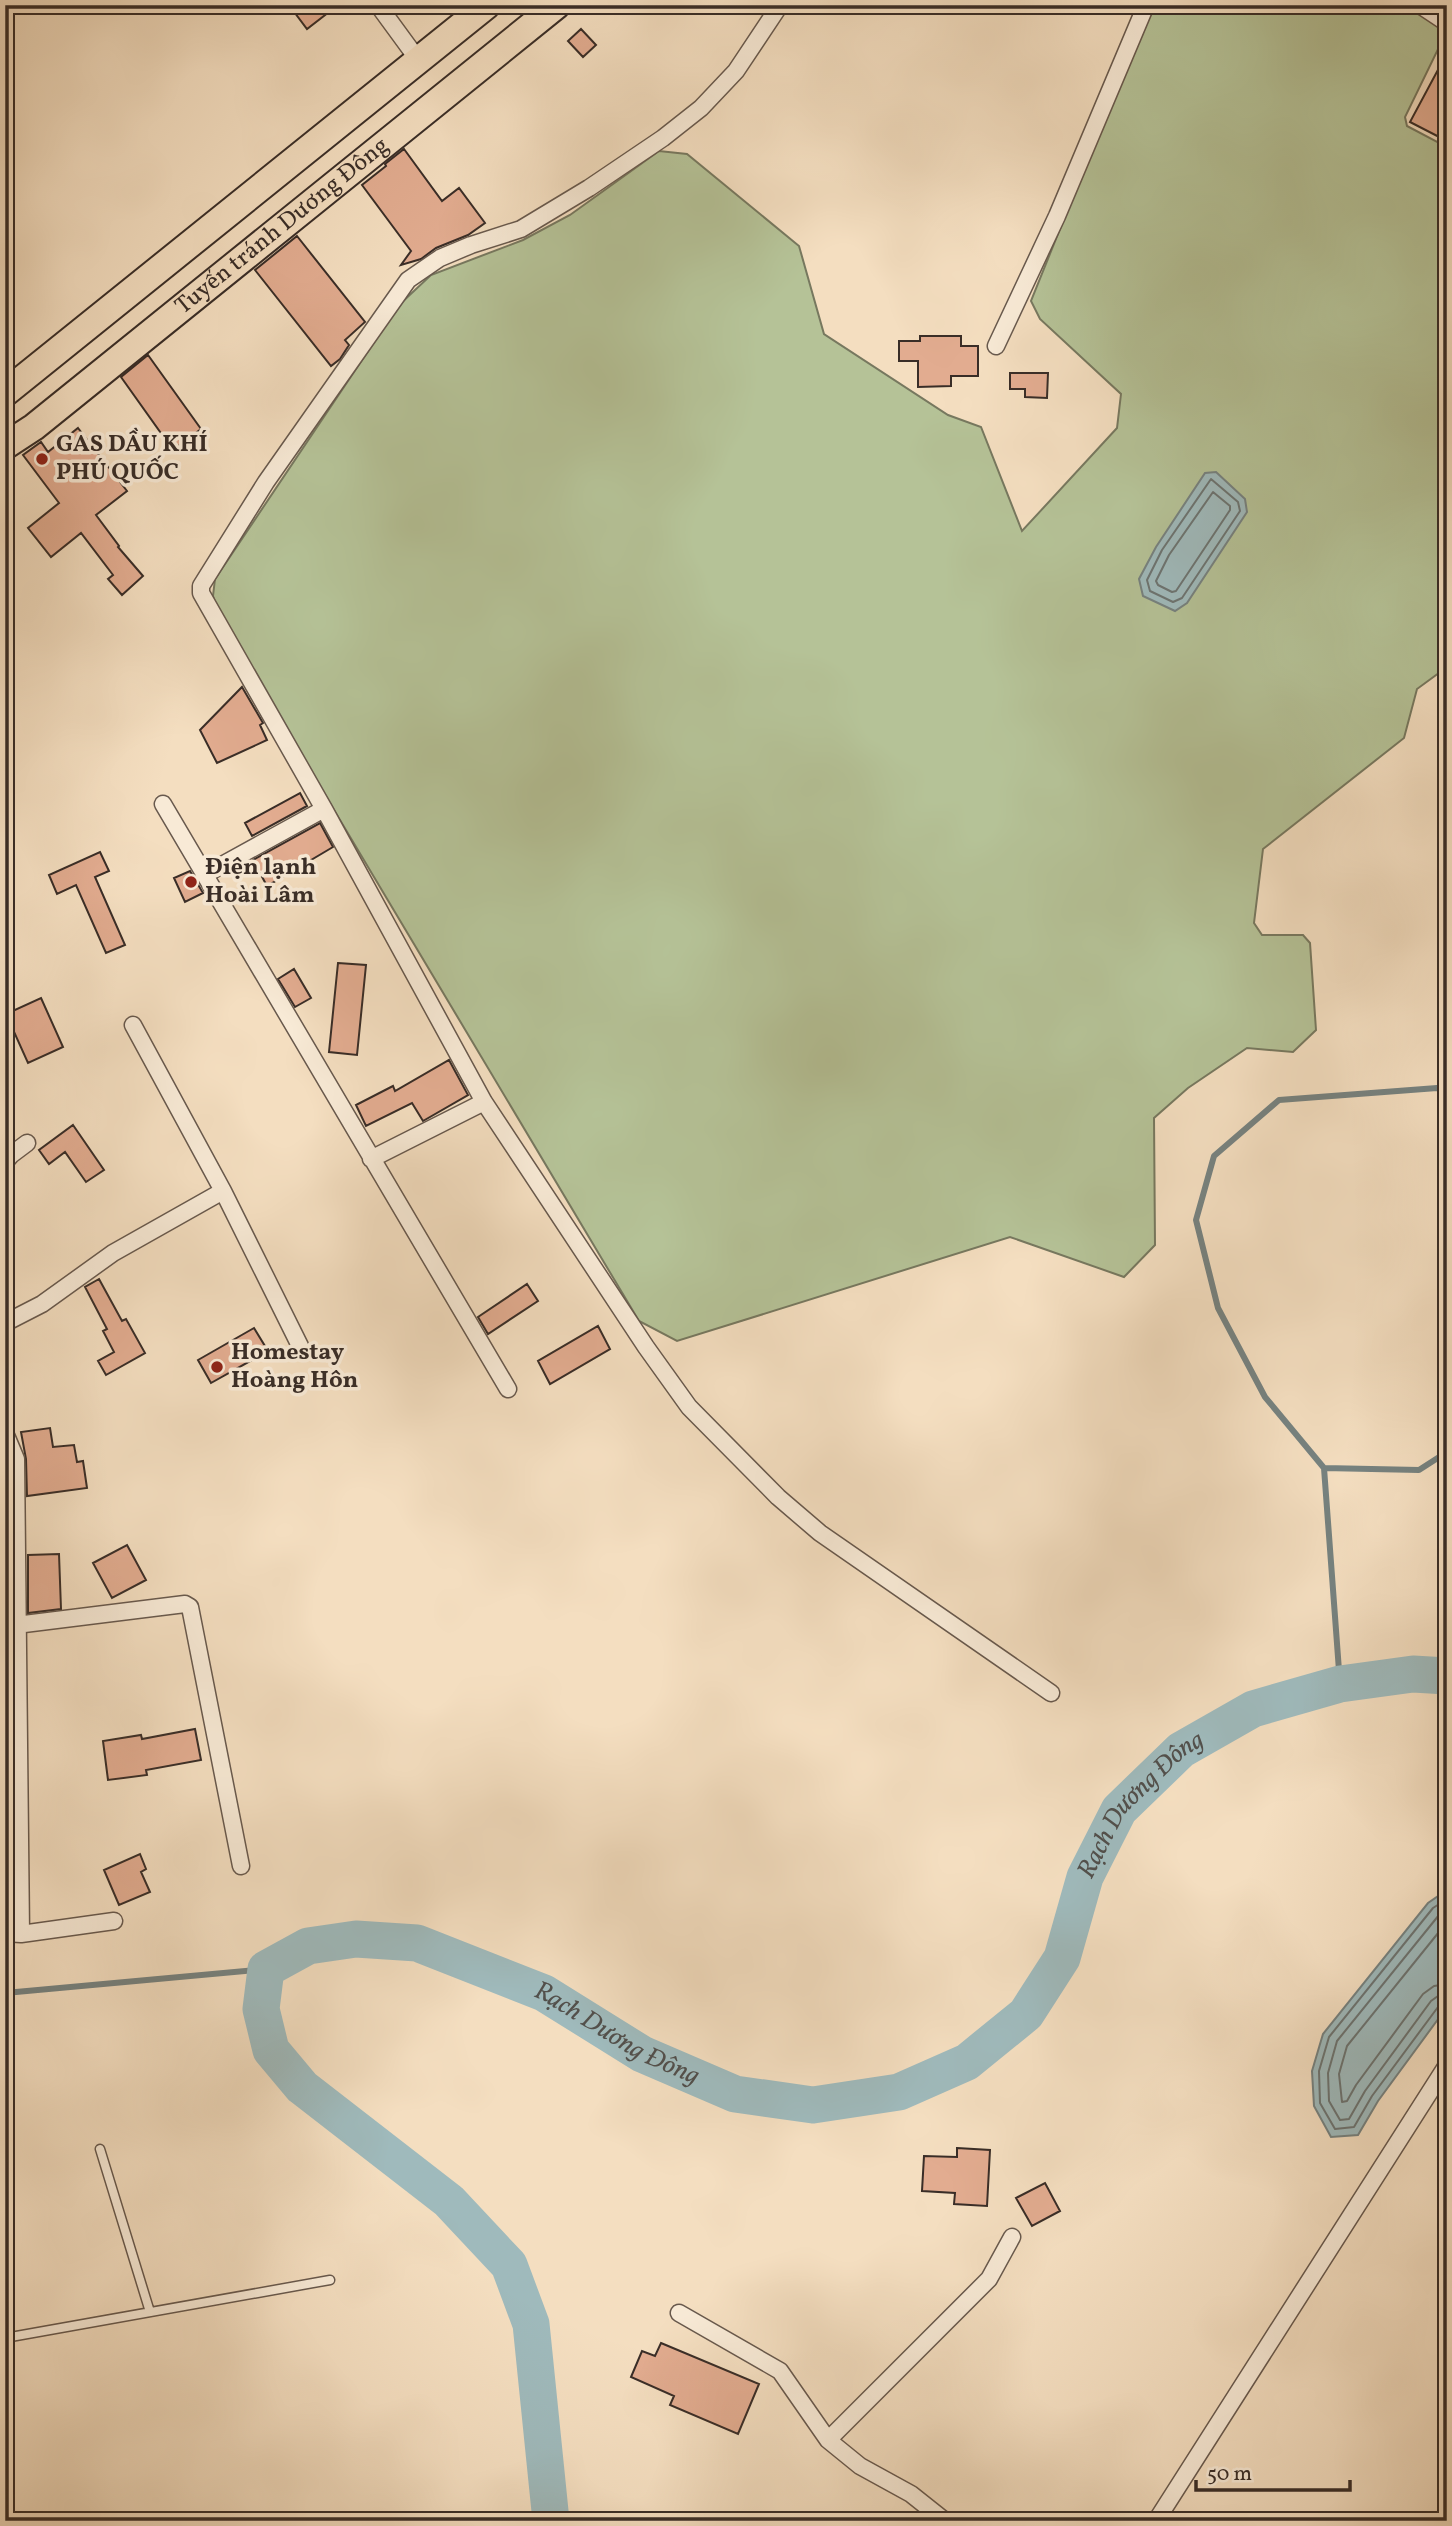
<svg xmlns="http://www.w3.org/2000/svg" width="1452" height="2526" viewBox="0 0 1452 2526" font-family="Vollkorn,serif">
<style>
.green{fill:#b5c297;stroke:#77785f;stroke-width:2}
.water{fill:#9fbabc;stroke:#768280;stroke-width:2}
.lines{fill:none;stroke-linecap:round;stroke-linejoin:round}
.shore{stroke:#6c7472;stroke-width:2}
.stream{stroke:#768280;stroke-width:6}
.river{stroke:#9fbabc;stroke-width:37}
.building{fill:#e2ac90;stroke:#392d27;stroke-width:2}
.lane-casing{stroke:#68594d;stroke-width:11}
.street-casing{stroke:#68594d;stroke-width:19}
.primary-casing{stroke:#392d27;stroke-width:30}
.lane{stroke:#f8ead6;stroke-width:8}
.street{stroke:#f8ead6;stroke-width:16}
.primary{stroke:#f4dec0;stroke-width:26}
.poi-dot{fill:#8f2418;stroke:#f8ead6;stroke-width:2.5}
.labels{text-anchor:middle;dominant-baseline:central;stroke-width:7;stroke-linejoin:round;paint-order:stroke}
.street-label{font-size:24px;fill:#392d27;stroke:#f8ead6}
.poi-label{font-size:24px;font-weight:bold;fill:#392d27;stroke:#f8ead6;text-anchor:start}
.water-label{font-size:26px;font-style:italic;fill:#52504c;stroke:#f8ead6}
</style>
<rect width="100%" height="100%" fill="#f4dec0"/>
<filter id="stains"><feTurbulence type="fractalNoise" baseFrequency=".00286" numOctaves="4"/><feColorMatrix values="0 0 0 0 .2 0 0 0 0 .09 0 0 0 0 .02 0 0 0 .5 -.17"/></filter>
<radialGradient id="worn" r=".72"><stop offset=".6" stop-color="#630" stop-opacity="0"/><stop offset="1" stop-color="#630" stop-opacity=".3"/></radialGradient>
<path class="green" d="M1150 5H1405L1438 26 1443 39 1405 117 1407 126 1447 147V667L1417 689 1404 738 1263 849 1254 923 1262 935H1303L1310 943 1316 1030 1293 1052 1247 1048 1188 1088 1154 1118 1155 1245 1124 1277 1010 1237 677 1341 639 1321 220 619 213 596 215 579 399 305 431 275 523 240 570 215 659 151 687 154 799 246 824 334 948 415 981 427 1022 531 1117 428 1121 394 1040 319 1031 301Z"/>
<path class="water" d="M1216 472 1245 499 1247 512 1187 603 1175 611 1143 596 1139 579 1156 547 1205 473Z
M1447 1890V2007L1378 2101 1358 2135 1331 2137 1314 2106 1312 2071 1323 2034 1428 1903Z"/>
<g class="lines">
<path class="shore" d="M1211 479 1238 502 1240 511 1182 598 1173 602 1150 591 1147 580 1162 550Z
M1213 492 1230 506V510L1176 591 1172 592 1158 585 1156 581 1169 555Z
M1447 1899 1433 1908 1329 2037 1319 2071 1320 2103 1335 2129 1354 2127 1372 2096 1438 2007 1447 2003
M1447 1909 1439 1915 1337 2041 1328 2073 1329 2101 1340 2120 1349 2119 1365 2091 1431 2001 1438 1996 1447 1995
M1447 1922 1347 2046 1339 2074 1342 2102 1347 2101 1356 2085 1423 1994 1434 1986 1447 1984"/>
<path class="stream" d="M1324 1468 1419 1470 1447 1452
M1340 1684 1324 1468 1265 1397 1218 1308 1196 1220 1214 1156 1279 1100 1437 1088 1447 1091
M5 1993 266 1969"/>
<path class="river" id="s1" d="M551 2521 531 2324 509 2265 449 2201 302 2087 271 2050 261 2009 266 1969 308 1946 356 1939 417 1943 544 1993 642 2054 735 2094 813 2105 899 2092 967 2062 1026 2014 1062 1958 1085 1877 1119 1810 1181 1750 1253 1709 1340 1684 1413 1674 1447 1676"/>
</g>
<path class="building" d="M289 5H338L307 29Z
M581 29 596 45 583 57 568 41Z
M1447 53V141L1410 122Z
M404 149 442 201 459 188 485 223 468 235 436 248 421 259 401 265 411 251 362 185 386 166 385 164Z
M297 236 365 322 345 340 349 345 340 359 331 366 255 270Z
M920 336H961V346H978V376H951V386L918 387V361H899V341H920Z
M148 355 201 429 173 450 121 377Z
M1010 373H1048L1047 398 1025 397V389H1010Z
M78 428 127 491 96 515 119 546 118 547 143 576 122 595 108 579 113 575 81 533 51 557 28 528 59 503 23 455 41 442 48 452Z
M242 687 263 723 260 725 267 740 217 763 200 730Z
M300 793 307 806 252 836 245 823Z
M320 823 333 847 267 886 253 860Z
M100 852 109 871 95 877 125 945 106 953 76 885 57 894 49 875Z
M190 871 203 893 185 902 174 878Z
M338 963 366 965 357 1055 329 1052Z
M294 969 311 998 295 1007 278 979Z
M41 998 63 1047 28 1063 6 1014Z
M449 1060 468 1095 423 1121 412 1103 366 1126 356 1105 393 1086 395 1091Z
M73 1125 104 1170 86 1182 65 1152 49 1164 39 1150Z
M99 1279 122 1321 126 1319 145 1353 106 1375 98 1361 114 1352 103 1331 107 1329 85 1287Z
M527 1284 538 1301 488 1334 478 1317Z
M598 1326 610 1349 550 1384 538 1361Z
M254 1328 268 1351 211 1383 198 1360Z
M50 1428 53 1447 74 1445 77 1462 83 1461 87 1488 27 1496 26 1459 21 1432Z
M127 1545 146 1580 112 1598 93 1563Z
M59 1554 61 1609 28 1613V1555Z
M195 1729 201 1760 146 1770 147 1775 108 1780 103 1741 141 1735 142 1739Z
M140 1854 146 1869 141 1872 150 1892 119 1905 104 1870Z
M957 2148 990 2150 987 2206 954 2204 955 2193 922 2191 924 2156 957 2157Z
M1045 2183 1060 2211 1032 2226 1016 2198Z
M661 2343 759 2384 738 2434 670 2405 674 2396 631 2377 642 2351 655 2356Z"/>
<g class="lines">
<defs>
<path id="lane" d="M100 2149 150 2312
M5 2338 330 2280"/>
<path id="street" d="M378 5 419 61
M780 5 736 71 701 108 663 138 589 188 521 229 471 245 440 258 408 280 266 482 201 586V593L324 809 484 1102 646 1347 689 1407 778 1497 820 1533 1051 1693
M1420 5 1447 23
M996 346 1057 216 1146 5
M163 804 508 1389
M204 875 324 809
M371 1159 484 1102
M5 1162 11 1155 27 1143
M223 1191 302 1350
M5 1323 42 1304 113 1253 223 1191 133 1025
M5 1433 16 1459 21 1934 5 1933
M16 1625 185 1604 190 1607 241 1866
M21 1934 114 1921
M679 2313 780 2371 828 2440 860 2466 911 2494 945 2521
M828 2440 989 2279 1012 2237
M1156 2521 1447 2065"/>
<g id="primary">
<path d="M5 393 487 5"/>
<path id="s2" d="M5 446 34 427 557 5"/>
</g>
</defs>
<use href="#lane" class="lane-casing"/>
<use href="#street" class="street-casing"/>
<use href="#primary" class="primary-casing"/>
<use href="#lane" class="lane"/>
<use href="#street" class="street"/>
<use href="#primary" class="primary"/>
</g>
<g class="poi-dot">
<circle cx="42" cy="459" r="7"/>
<circle cx="191" cy="882" r="7"/>
<circle cx="217" cy="1367" r="7"/>
</g>
<g class="labels">
<g class="street-label">
<text stroke="none"><textPath href="#s2" startOffset="354">Tuyến tránh Dương Đông</textPath></text>
</g>
<g class="poi-label">
<text x="56" y="445">GAS DẦU KHÍ<tspan x="56" dy="28">PHÚ QUỐC</tspan></text>
<text x="205" y="868">Điện lạnh<tspan x="205" dy="28">Hoài Lâm</tspan></text>
<text x="231" y="1353">Homestay<tspan x="231" dy="28">Hoàng Hôn</tspan></text>
</g>
<g class="water-label">
<text stroke="none"><textPath href="#s1" startOffset="1736">Rạch Dương Đông</textPath></text>
<text stroke="none"><textPath href="#s1" startOffset="1043">Rạch Dương Đông</textPath></text>
</g>
</g>
<rect width="1452" height="2526" fill="none" stroke="#f4dec0" stroke-width="28"/>
<rect x="7" y="7" width="1438" height="2512" fill="none" stroke="#392d27" stroke-width="3.5"/>
<rect x="14" y="14" width="1424" height="2498" fill="none" stroke="#392d27" stroke-width="2"/>
<path d="M1196 2480v10h154v-10" fill="none" stroke="#392d27" stroke-width="3.5"/>
<text x="1207" y="2480" font-size="21" fill="#392d27" stroke="#f8ead6" stroke-width="5" paint-order="stroke">50 m</text>
<rect width="100%" height="100%" filter="url(#stains)"/>
<rect width="100%" height="100%" fill="url(#worn)"/>
</svg>
